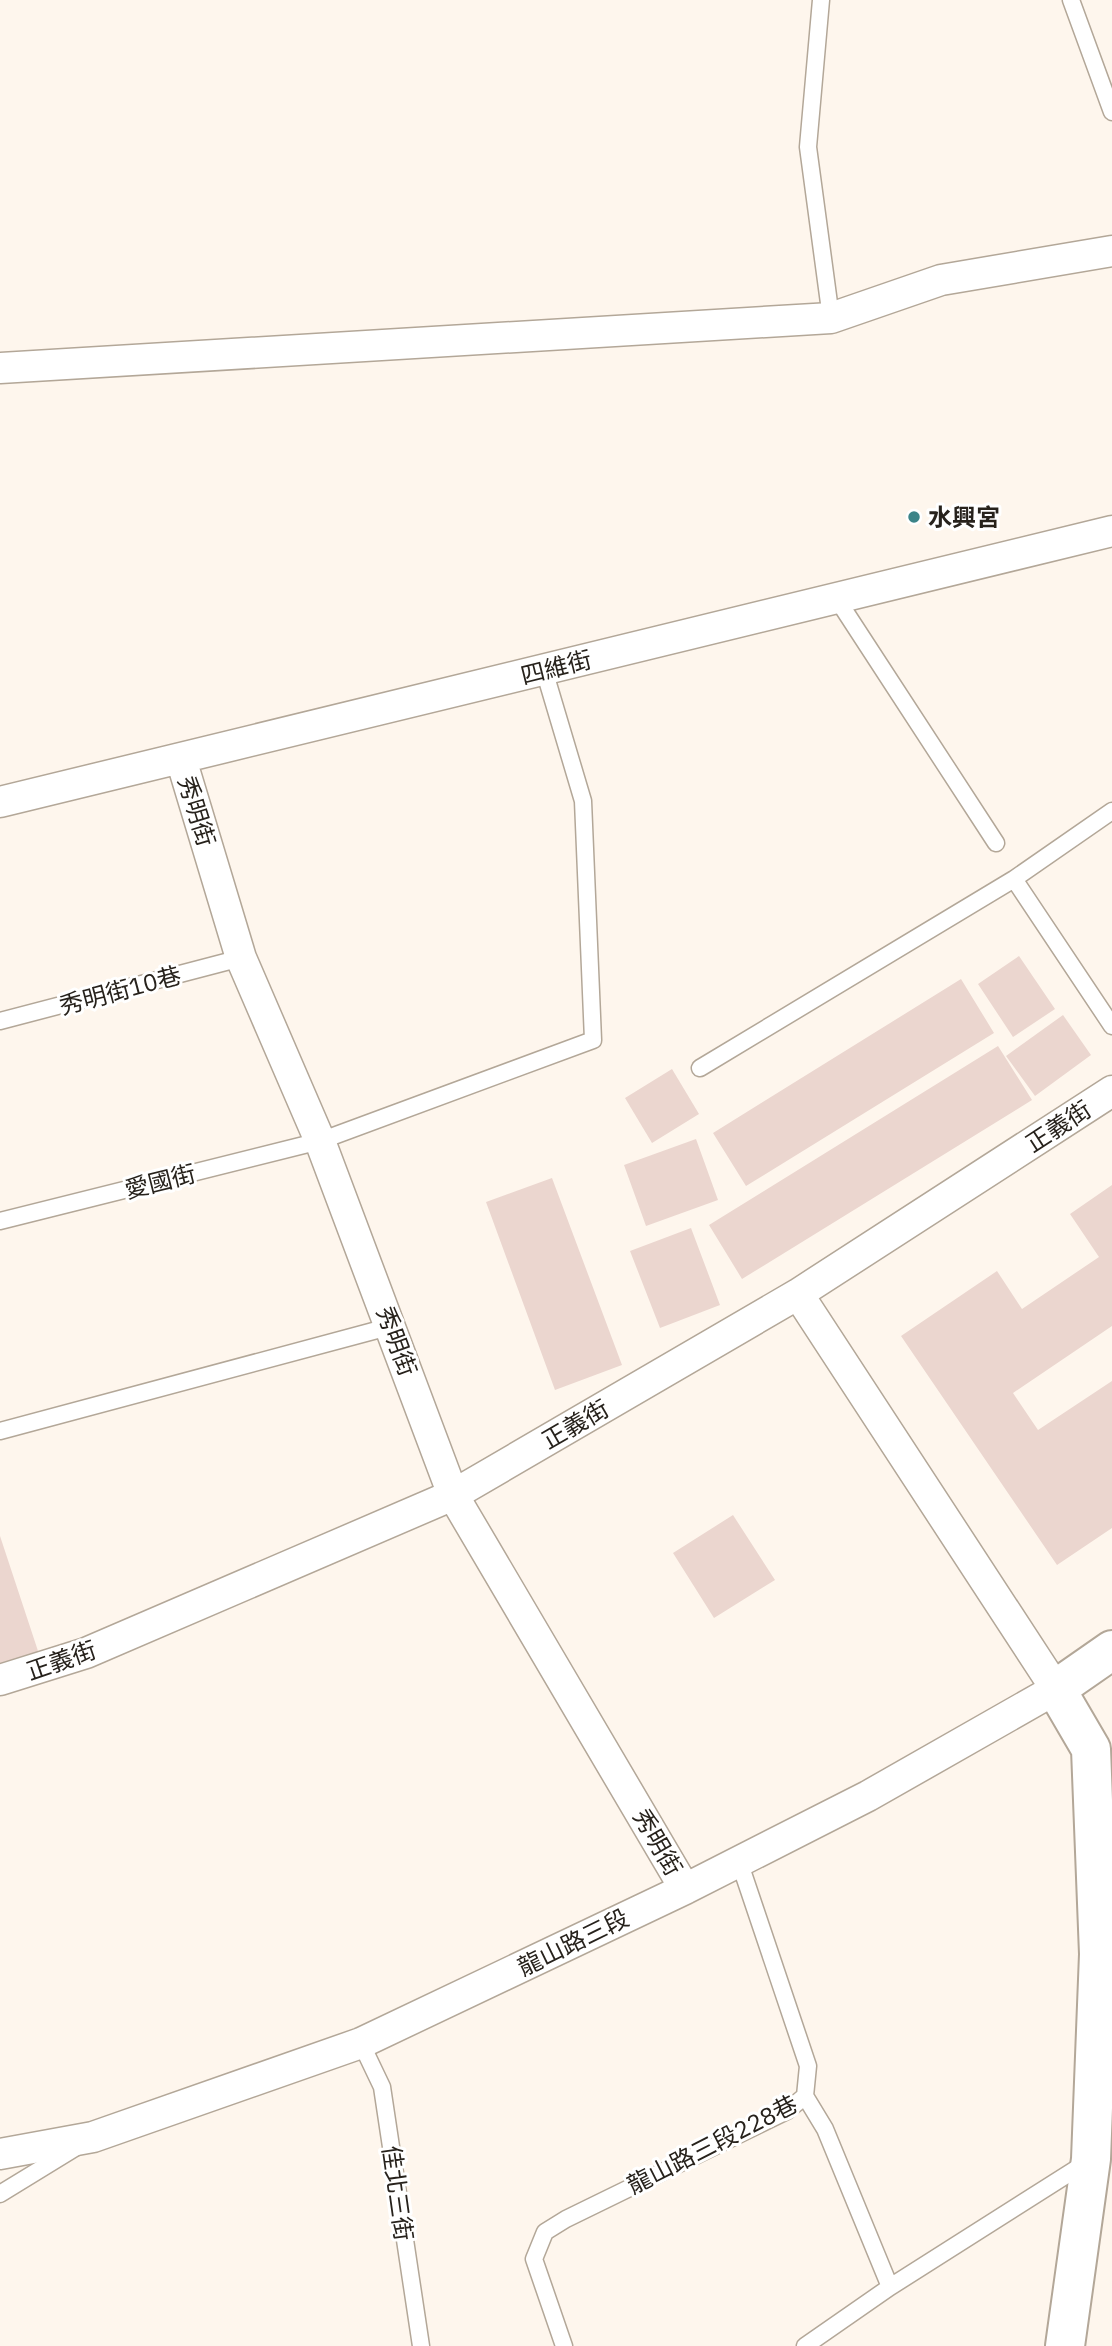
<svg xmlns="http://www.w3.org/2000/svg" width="1112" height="2346" viewBox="0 0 1112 2346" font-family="'IBM Plex Sans','Noto Sans TC',sans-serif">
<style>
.building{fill:#ebd6cf}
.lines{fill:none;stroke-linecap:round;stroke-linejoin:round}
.lane-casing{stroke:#b3a798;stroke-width:19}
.street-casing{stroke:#b3a798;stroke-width:33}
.secondary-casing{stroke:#b3a798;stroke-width:42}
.lane{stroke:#fff;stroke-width:16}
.street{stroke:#fff;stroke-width:30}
.secondary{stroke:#fff;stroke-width:38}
.poi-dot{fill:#3c8488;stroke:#fff;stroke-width:2.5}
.labels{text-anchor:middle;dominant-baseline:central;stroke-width:6;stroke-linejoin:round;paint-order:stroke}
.poi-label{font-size:24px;font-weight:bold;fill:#27221c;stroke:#fff;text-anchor:start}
.street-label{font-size:24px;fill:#27221c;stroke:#fff}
</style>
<rect width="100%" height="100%" fill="#fef6ed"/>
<path class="building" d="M1019 956 1055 1009 1013 1037 978 984Z
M961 979 994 1033 746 1186 713 1133Z
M1063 1015 1091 1055 1035 1096 1006 1056Z
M998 1046 1032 1100 742 1279 709 1225Z
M672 1069 699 1114 652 1143 625 1098Z
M696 1139 718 1200 646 1226 624 1165Z
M552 1178 622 1365 555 1390 486 1202Z
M1112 1185V1326L1013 1393 1038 1430 1112 1381V1528L1057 1565 901 1336 997 1271 1022 1309 1099 1257 1070 1214Z
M691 1228 720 1305 660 1328 630 1251Z
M733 1515 775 1580 714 1618 673 1553Z
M0 1536 39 1654 0 1666Z"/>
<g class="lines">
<defs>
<path id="lane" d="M821 0 808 147 831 318
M1071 0 1112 112
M837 599 996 843
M1014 879 1112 811
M0 1021 241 958
M700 1068 1014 879 1112 1026
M0 1221 320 1141 593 1040 583 801 544 670
M0 1431 392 1326
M361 2043 382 2087 421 2346
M805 2096 825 2129 890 2287
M0 2194 75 2148
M564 2346 534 2259 545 2232 566 2219 787 2111 805 2096 808 2066 739 1861
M805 2346 890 2287 1087 2162"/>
<path id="street" d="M0 368 831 318 941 280 1112 251
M181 759 241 958 320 1141 453 1495 685 1889
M0 802 1112 531
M0 1680 86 1653 453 1495 798 1294 1112 1091
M0 2154 93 2137 361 2043 685 1889 868 1796 1056 1689 798 1294"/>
<path id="secondary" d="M1065 2346 1091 2159 1099 1954 1091 1749 1056 1689 1112 1650"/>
</defs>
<use href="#lane" class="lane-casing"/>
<use href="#street" class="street-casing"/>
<use href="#secondary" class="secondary-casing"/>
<use href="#lane" class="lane"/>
<use href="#street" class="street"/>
<use href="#secondary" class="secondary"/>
</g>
<circle class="poi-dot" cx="914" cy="517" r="7"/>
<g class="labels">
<g class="poi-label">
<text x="928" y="517">水興宮</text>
</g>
<g class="street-label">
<text transform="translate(556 667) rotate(-14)">四維街</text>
<text transform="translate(197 811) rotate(73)">秀明街</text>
<text transform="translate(120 990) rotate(-15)">秀明街10巷</text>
<text transform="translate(1058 1126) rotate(-33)">正義街</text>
<text transform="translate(160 1181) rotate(-14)">愛國街</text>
<text transform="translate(397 1341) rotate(70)">秀明街</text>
<text transform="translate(575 1424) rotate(-30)">正義街</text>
<text transform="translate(61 1660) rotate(-19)">正義街</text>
<text transform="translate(658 1842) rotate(60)">秀明街</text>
<text transform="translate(573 1942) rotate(-26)">龍山路三段</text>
<text transform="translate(712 2144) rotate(-27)">龍山路三段228巷</text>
<text transform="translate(398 2193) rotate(82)">佳北三街</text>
</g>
</g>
</svg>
